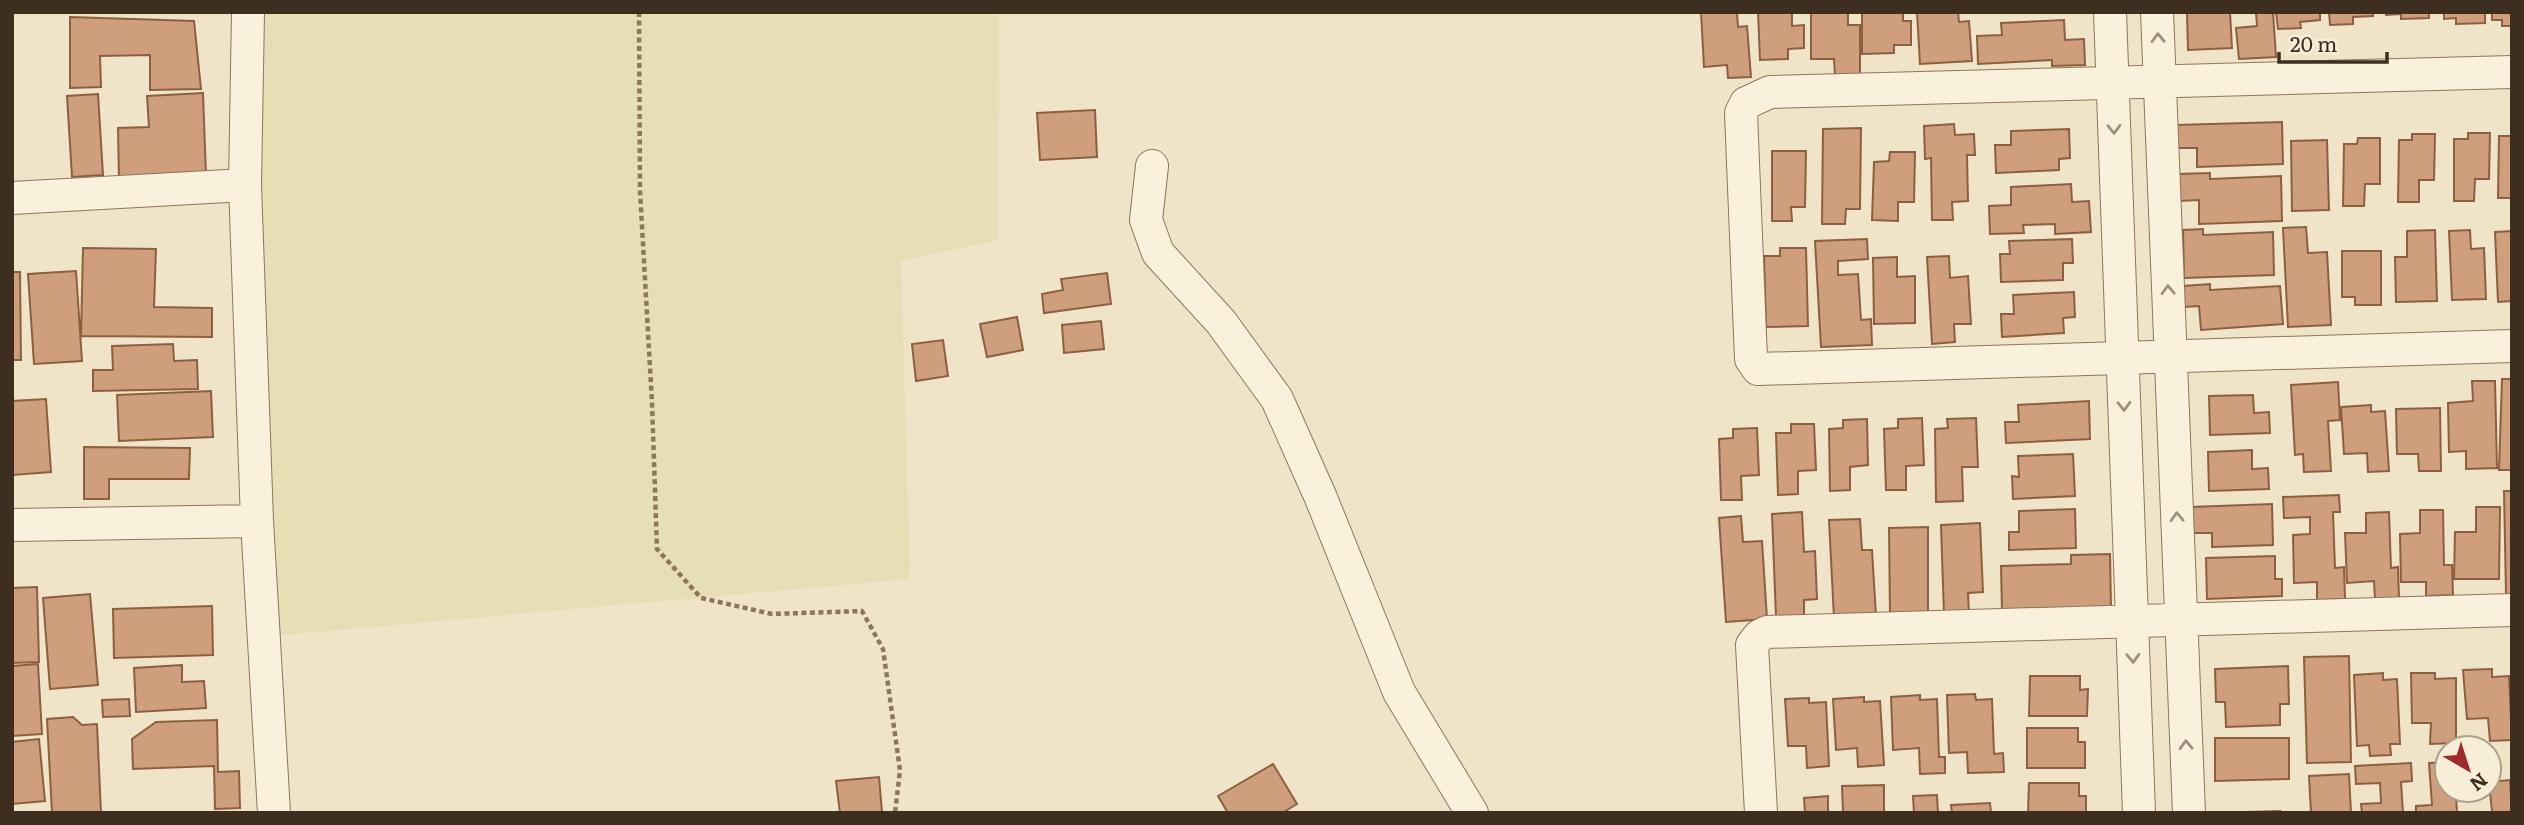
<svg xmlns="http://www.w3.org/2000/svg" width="2524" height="825" viewBox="0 0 2524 825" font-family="Literata,serif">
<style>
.farmland{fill:#e6deb5}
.building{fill:#cf9f7d;stroke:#8d5f41;stroke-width:2}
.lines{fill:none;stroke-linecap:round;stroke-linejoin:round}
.minor-casing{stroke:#8d765c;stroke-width:34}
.path{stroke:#8d765c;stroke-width:4.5;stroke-dasharray:5 3.5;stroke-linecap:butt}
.minor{stroke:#faf1dc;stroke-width:32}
.oneway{stroke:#9c907e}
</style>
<rect width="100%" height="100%" fill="#f0e4c8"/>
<path class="farmland" d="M239 12H999L998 240 901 261 910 579 259 637Z"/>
<path class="building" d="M1701 12H1737L1738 27 1747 26 1751 77 1728 78 1727 65 1704 67Z
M1758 12H1792V26L1804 25V48L1788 49V59L1760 60Z
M1811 12H1848V25H1860V74L1835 75 1834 59H1811Z
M1862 12H1903V21H1911V45H1894V53L1862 54Z
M1917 12H1958L1959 22 1969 21 1972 61 1920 64Z
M2187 12H2230L2232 48 2188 50Z
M2256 12H2273L2276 57 2239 59 2236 28 2257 26Z
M2276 12H2320V20L2300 22 2301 28 2278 29Z
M2329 12H2373V16L2353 17V24L2330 25Z
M2386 12H2429V18L2401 19V14L2386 15Z
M2444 12H2485V23L2456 24V18L2444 19Z
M2492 12H2512V26H2502V20H2492Z
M70 17 194 21 201 89 150 90V55L100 56 101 87 70 88Z
M2064 20 2065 40 2084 39 2085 65 2052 66V60L1978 64 1977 36 2002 35 2001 23Z
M203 93 206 176 119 180 118 128 149 127 147 96Z
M98 94 103 175 72 177 67 96Z
M1095 110 1097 157 1040 160 1037 113Z
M2282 122 2283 164 2197 167V148H2176V125Z
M1954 124 1955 135 1974 134 1975 155H1967L1968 201 1952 202 1953 220H1932L1931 158 1925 159 1924 126Z
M1861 128 1860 209H1846L1845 224H1822L1823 129Z
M2069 129 2070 158 2059 159V170L1996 173 1995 145H2011V131Z
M2468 133H2490L2489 179H2475L2474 201H2454V139H2468Z
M2412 134H2435L2434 180H2419V202H2398L2399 140H2412Z
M2499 136H2512V198H2498Z
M2358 138H2380V184H2365L2364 206H2343L2344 144H2357Z
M2327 140 2329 210 2292 211 2291 141Z
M1772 151H1806L1805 207H1791L1792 221H1772Z
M1890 152H1915L1914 202H1898V221L1872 220 1874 162 1889 161Z
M2210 173V179L2281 176 2282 221 2199 224V200L2179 201 2178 174Z
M2071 184 2072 202 2089 201 2091 232 2055 234V224L2023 225 2024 233 1990 234 1989 206 2011 205V187Z
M2306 227 2308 253 2327 252 2331 325 2288 327 2283 228Z
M2203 229V235L2273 232 2274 275 2184 278 2183 230Z
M2435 230 2437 301 2396 302 2395 257H2407V231Z
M2470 230 2471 249 2484 248 2486 299 2452 300 2449 231Z
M2512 231V301L2498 302 2495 232Z
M1867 239 1868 259 1838 261V275L1858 274 1861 320 1871 319 1872 345 1821 347 1815 241Z
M2072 239 2073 263H2063V280L2001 282 2000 254H2010L2009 241Z
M83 248 156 249 154 307 212 308V337L81 336Z
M1780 248H1806L1808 326 1766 327 1764 256H1780Z
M2342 251H2381V305H2355V297H2342Z
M1949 256 1950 278 1968 276 1971 324H1954L1955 342 1932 344 1927 257Z
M1897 257V277L1915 276V323L1874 324 1873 258Z
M76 271 82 361 34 364 28 274Z
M12 272H20L21 360H12Z
M1107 273 1111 304 1044 313 1042 294 1063 290 1061 279Z
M2210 284V290L2280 286 2283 324 2201 330 2199 306 2184 307 2183 286Z
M2074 292 2075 317 2063 318 2064 333 2002 337 2001 314H2014L2013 295Z
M1017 317 1023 350 987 357 980 324Z
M1101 321 1104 349 1064 353 1062 325Z
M943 340 948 376 916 381 912 344Z
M173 344 174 361 197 360 198 389 93 391V370H113L112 346Z
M2502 379H2512V470H2499Z
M2472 381H2495L2497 468 2466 469V451L2449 452 2448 403 2473 401Z
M2338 382 2340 420 2328 421 2331 471 2304 472 2303 454 2295 455 2291 385Z
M211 391 213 437 119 441 117 395Z
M2253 395 2254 413 2269 412 2270 433 2210 435 2209 396Z
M46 399 51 472 12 475V401Z
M2089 401 2090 439 2006 443 2005 422H2019L2018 405Z
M2371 405V412L2385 411 2389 471 2368 472 2367 453 2344 454 2341 407Z
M2440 408 2441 471H2419L2418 454H2397L2396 409Z
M1922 418 1924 465 1906 466V490H1886L1884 429 1898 428V419Z
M1976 418 1978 467H1962L1963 501 1936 502 1935 429 1948 428 1947 419Z
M1867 419 1868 465 1850 467V490L1830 491 1829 429 1843 428V420Z
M1791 424H1814L1816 470 1798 471V494L1778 495 1776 433H1791Z
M1757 428 1759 475 1741 476 1742 500H1721L1719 439 1733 438V429Z
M84 447 190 448 189 479H109V499H84Z
M2252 450V469L2268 468 2269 489 2209 491 2208 452Z
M2073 454 2075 496 2013 499 2012 476 2019 477 2018 456Z
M2504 491H2512V594H2506Z
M2339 495 2340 512H2333L2335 568 2344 567 2345 599 2317 600V582L2294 583 2293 535 2310 534V517L2284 518 2283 497Z
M2272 504 2273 545 2212 547V533H2192L2191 507Z
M2476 507H2500L2499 579H2454L2455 532H2476Z
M2075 509 2076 548 2009 550V532H2019V511Z
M2420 510H2443L2444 565H2452L2453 595 2426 596V582H2401L2400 534 2420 533Z
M1802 512 1804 552 1815 551 1817 599 1804 600V616L1776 617 1772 514Z
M2389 512 2391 568 2398 567 2399 598 2375 599 2374 581 2347 583 2345 533H2366V513Z
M1741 516 1743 542 1762 541 1767 619 1726 622 1719 518Z
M1860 519 1862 550H1872L1876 616 1834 618 1829 520Z
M1980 523 1983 592 1968 593 1969 614 1944 615 1941 525Z
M1928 527V615L1890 616 1889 528Z
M2110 554 2111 608 2002 611 2001 566 2071 564V555Z
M2275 556V579H2282V596L2207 599 2206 558Z
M37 587 39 662 12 663V588Z
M90 594 98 685 50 689 43 598Z
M212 606 213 655 114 658 113 609Z
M2349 656 2351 762 2307 763 2304 657Z
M38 664 42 734 12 736V666Z
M182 665V682L204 681 206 708 136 712 134 668Z
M2288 666 2289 704H2280V725L2226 727 2225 702H2216L2215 669Z
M2492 669V677L2509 676 2512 740 2490 741 2488 718 2467 719 2463 670Z
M2383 673V680L2397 679 2400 744H2390L2391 755 2370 756 2369 745 2357 746 2354 675Z
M2411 673H2435V679L2456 678V743L2430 744 2431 723H2412Z
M2030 676H2080V690L2088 689 2087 716H2029Z
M1975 694 1976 700 1992 699 1994 754 2003 753 2004 772 1968 773 1967 752 1949 753 1947 695Z
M1920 695V700L1937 699 1939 757H1945V773L1920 774 1919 748 1893 750 1891 697Z
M1864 697V702L1880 701 1884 765 1858 767 1857 748 1836 750 1833 699Z
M1809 698V703L1826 702 1829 766 1807 768 1806 746H1788L1785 699Z
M129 699 130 716 103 717 102 700Z
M73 717 82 725 97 724 101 813H52L47 719Z
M217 720 218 772 239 771 240 808 215 809 214 766 133 769 132 739 156 722Z
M2027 728H2078V742H2085V768H2027Z
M2215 738H2289V779L2215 781Z
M39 739 45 801 12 804V742Z
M2447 762V790H2461L2462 796H2456L2457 813H2416V806L2432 805 2429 763Z
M2411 763 2412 781 2401 782 2403 813H2362L2361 804 2381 803 2380 783 2356 784 2355 766Z
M1273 764 1297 804 1282 813H1228L1218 796Z
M2349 774 2351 813H2311L2309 776Z
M879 777 882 812 840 813 836 781Z
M2510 780 2512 813H2481L2492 812 2489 782Z
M2029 783H2079V796H2086V813H2028Z
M1884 785V813H1843L1842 786Z
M1937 795 1938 813H1914L1913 796Z
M1828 796V813H1805L1804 798Z
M1990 803 1991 813H1952L1951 805Z
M2280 811V813H2212Z"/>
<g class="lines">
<defs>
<path id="minor" d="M248 12 245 185 257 521 274 813
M2110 12 2139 813
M2157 12 2189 813
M2512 72 1770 92 1746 103 1741 113 1751 359 1758 369 2512 346
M1152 166 1146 220 1158 253 1221 322 1277 399 1321 498 1399 692 1472 813
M12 198 245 185
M12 525 257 521
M1761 813 1752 645 1759 636 1767 632 2512 610"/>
</defs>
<use href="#minor" class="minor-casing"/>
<path class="path" d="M639 12 640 191 652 403 657 549 701 598 772 614 862 611 883 649 900 770 895 813"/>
<use href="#minor" class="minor"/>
</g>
<defs><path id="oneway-chevron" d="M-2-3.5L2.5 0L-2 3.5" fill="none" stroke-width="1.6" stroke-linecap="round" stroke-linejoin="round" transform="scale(1.75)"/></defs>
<g class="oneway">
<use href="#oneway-chevron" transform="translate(2158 38) rotate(-92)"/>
<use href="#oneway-chevron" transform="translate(2114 129) rotate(88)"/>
<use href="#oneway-chevron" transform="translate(2168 290) rotate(-92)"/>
<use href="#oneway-chevron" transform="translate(2124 406) rotate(88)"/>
<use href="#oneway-chevron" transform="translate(2177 517) rotate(-92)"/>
<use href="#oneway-chevron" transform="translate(2133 658) rotate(88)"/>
<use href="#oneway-chevron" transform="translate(2186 745) rotate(-92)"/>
</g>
<rect width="2524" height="825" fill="none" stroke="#3d2e20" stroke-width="28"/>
<g transform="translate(2468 769) rotate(141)"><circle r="33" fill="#f7eed8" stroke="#ada18e" stroke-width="2"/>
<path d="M0-5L12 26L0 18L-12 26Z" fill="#9e2a2b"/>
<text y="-10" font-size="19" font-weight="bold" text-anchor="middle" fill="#3d2e20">N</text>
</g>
<path d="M2279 52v10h108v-10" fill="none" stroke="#3d2e20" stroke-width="3.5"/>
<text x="2290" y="52" font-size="21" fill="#3d2e20" stroke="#f7eed8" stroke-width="5" paint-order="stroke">20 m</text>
</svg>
